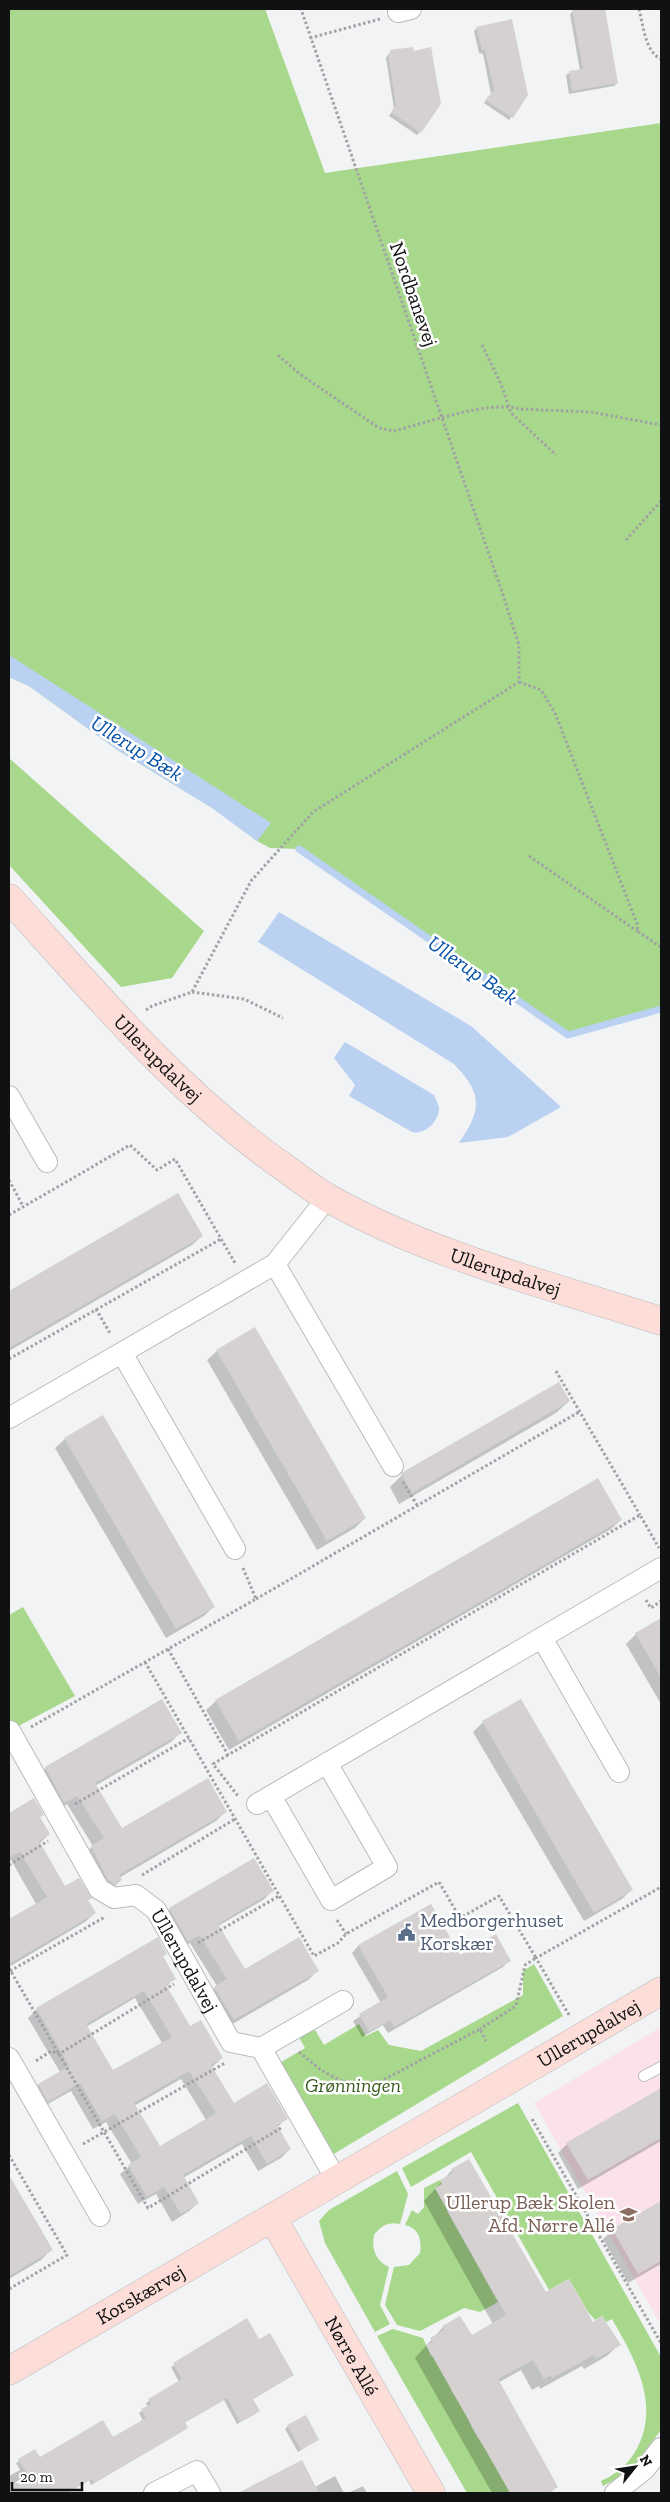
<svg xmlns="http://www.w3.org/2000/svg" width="670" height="2502" viewBox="0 0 670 2502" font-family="'Zilla Slab',serif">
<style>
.education{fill:#fae1eb}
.green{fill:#a8d88b}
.water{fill:#bad1f1}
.shadow{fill:#0003;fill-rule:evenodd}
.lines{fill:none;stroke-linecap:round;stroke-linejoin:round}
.stream{stroke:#bad1f1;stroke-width:7}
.building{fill:#d4d1d0;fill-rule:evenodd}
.lane-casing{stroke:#babbbd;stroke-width:12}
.street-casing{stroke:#babbbd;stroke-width:22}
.secondary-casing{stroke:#babbbd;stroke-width:29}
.path{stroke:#a1a2a4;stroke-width:3;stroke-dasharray:2.5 2.5;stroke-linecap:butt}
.lane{stroke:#fff;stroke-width:10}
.street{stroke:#fff;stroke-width:20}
.secondary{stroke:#fcddd8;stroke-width:28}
.labels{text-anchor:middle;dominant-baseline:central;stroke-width:5;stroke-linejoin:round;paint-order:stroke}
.street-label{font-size:20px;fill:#101112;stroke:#fff}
.service-label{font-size:20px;fill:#4e5e75;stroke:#fff;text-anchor:start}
.park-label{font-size:20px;font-style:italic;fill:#37591e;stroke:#fff}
.education-label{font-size:20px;fill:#785e54;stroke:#fff;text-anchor:end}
.water-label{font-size:21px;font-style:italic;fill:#044fa8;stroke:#fff}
</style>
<rect width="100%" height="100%" fill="#f1f3f5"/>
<path class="education" d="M661 2027V2325L534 2103Z"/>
<path class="green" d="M9 9H265L325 173 661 123V1009L568 1035 299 849 270 848 257 841 214 809 119 751 29 686 9 677Z
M9 758 204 931 172 978 121 987 9 865Z
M23 1607 75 1696 9 1731V1615Z
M534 1964 563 2016 332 2155 278 2064 305 2048 299 2037 315 2030 324 2045 359 2024 366 2036 378 2030 389 2045 421 2051 523 1995V1971Z
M518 2103 661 2357V2430L635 2464 622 2476 603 2486 601 2481C615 2475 627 2465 635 2452 662 2406 635 2359 612 2319L606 2322 602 2316 595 2320 588 2312 569 2279 549 2290 471 2152 411 2187 402 2168Z
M397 2171 408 2194 400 2224C389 2221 380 2226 374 2235 371 2249 376 2261 389 2267L380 2305 390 2324 375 2332 325 2243 319 2221 329 2210Z
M440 2180 442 2184 435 2188 441 2199 448 2195 454 2206 447 2211 498 2302 480 2312 464 2308 420 2331 397 2325 385 2305 394 2267 409 2265 420 2253C422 2240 419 2228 405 2225L412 2210 418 2214 424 2207V2188Z
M393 2329 423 2338 431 2356 438 2352 458 2387 451 2390 458 2401 464 2398C466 2437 500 2461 519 2493H467L377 2336Z"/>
<path class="water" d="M9 655 271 823 257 841 212 808 119 751 29 686 9 677Z
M279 912 471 1026 561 1107 508 1137 459 1143C482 1109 483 1094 454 1064L258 942Z
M345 1042 434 1095C435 1098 438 1103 439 1107 440 1121 425 1135 412 1132L349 1096 355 1085 334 1058Z"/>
<path class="shadow" d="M587 9H603L617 83 614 86 569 94 566 75 569 73 580 71 570 14 573 11Z
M477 28 527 95 509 120 484 103 491 94 483 54 479 53 474 31Z
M390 52 420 132 417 135 389 116 394 109 386 58Z
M178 1195 202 1236 192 1245 9 1351V1292Z
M217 1351 365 1518 355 1528 317 1550 207 1360Z
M569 1401 556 1413 399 1504 390 1487 404 1473Z
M65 1439 213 1607 204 1616 166 1638 55 1448Z
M621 1520 611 1529 229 1750 206 1710 216 1701Z
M661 1619V1704L626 1644 636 1634Z
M483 1722 631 1890 622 1899 584 1921 473 1732Z
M180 1733 171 1742 95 1786 121 1830 225 1812 216 1821 119 1878 121 1880 111 1890 82 1856 93 1846 67 1804 55 1812 36 1777 46 1768Z
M34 1800 42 1815 39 1818 49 1834 39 1844 65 1888 90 1898 87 1901 95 1913 85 1922 9 1967V1920L36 1904 11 1860 9 1861V1815Z
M272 1891 263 1900 218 1926 245 1970 317 1971 308 1980 224 2029 206 1997 217 1986 190 1943 178 1950 161 1918 170 1909Z
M430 1906 459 1956 509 1961 503 1967 388 2033 383 2025 362 2037 353 2021 381 2003 352 1953 358 1946Z
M158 1939 162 1957 174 1979 166 1987 189 2028 222 2058 211 2068 233 2105 286 2118 277 2128 290 2149 281 2158 258 2171 242 2144 183 2178 198 2203 189 2211 172 2222 156 2194 138 2204 120 2174 132 2164 106 2122 93 2129 71 2091 39 2109 30 2093 38 2085 60 2072 28 2018 37 2009ZM135 1998 162 2043 113 2072 86 2027ZM181 2079 206 2120 160 2148 134 2106Z
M661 2090V2141L578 2189 558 2153 567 2144Z
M469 2161 546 2294 593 2323 619 2344 607 2356 584 2369 582 2366 540 2389 539 2386 532 2390 521 2370 498 2383 556 2487 550 2493H492L415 2358 443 2327 471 2337 493 2324 424 2201 452 2170Z
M9 2177 51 2250 41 2260 9 2279Z
M661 2202V2264L628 2283 603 2239 613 2230Z
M220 2337 259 2341 293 2375 252 2400 258 2411 255 2414 237 2424 224 2400 184 2423 183 2431 91 2485 89 2480 67 2493H9V2476L20 2470 16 2463 35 2451 39 2459 113 2439 143 2421 139 2413 148 2407 146 2403 179 2382 171 2367Z
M288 2426 317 2440 298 2452 285 2429Z
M335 2476 344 2493H250L249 2491 315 2487Z
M363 2486 367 2493H348Z"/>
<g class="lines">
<path class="stream" d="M299 849 568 1035 661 1009"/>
</g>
<path class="building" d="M572 9H605L618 83 572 91 569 71 583 69Z
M512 19 528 95 513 118 485 100 494 90 485 51 482 50 476 27Z
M413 47 414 51 431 47 441 104 421 133 391 112 396 105 388 54 390 53V50Z
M178 1193 203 1236 9 1348V1291Z
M255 1327 366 1518 327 1541 216 1350Z
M559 1382 570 1401 412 1493 401 1474 403 1472Z
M103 1415 215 1607 176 1629 64 1438Z
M598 1478 622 1520 239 1741 215 1700Z
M661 1618V1678L635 1633Z
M162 1699 182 1733 95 1783 122 1828 208 1778 227 1812 119 1875 122 1880 115 1885 108 1880 91 1846 104 1838 77 1796 64 1803 45 1767Z
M521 1699 633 1890 594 1913 482 1721Z
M34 1798 44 1815 40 1817 50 1834 39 1841 65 1886 79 1878 92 1898 88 1900 96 1913 9 1964V1919L47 1897 20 1852 9 1858V1813Z
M254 1858 274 1891 218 1924 245 1969 299 1937 319 1971 234 2020 214 1987 227 1979 199 1935 188 1942 169 1908Z
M431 1904 460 1955 496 1934 511 1961 394 2027 390 2020 369 2032 359 2014 388 1997 358 1945Z
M158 1937 167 1954 163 1956 176 1979 166 1985 190 2026 201 2020 223 2058 211 2065 234 2103 267 2083 288 2119 277 2125 291 2149 267 2164 251 2136 183 2175 199 2203 181 2214 164 2187 147 2197 128 2165 141 2157 115 2114 102 2121 80 2083 48 2102 38 2084 69 2066 36 2008ZM144 1991 172 2037 113 2070 86 2024ZM189 2071 216 2113 160 2146 134 2103Z
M661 2088V2138L588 2180 566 2143Z
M469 2159 546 2292 569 2279 593 2322 602 2316 621 2345 596 2359 594 2355 552 2378 551 2375 544 2379 533 2360 498 2379 558 2487 547 2493H510L426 2345 433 2342 430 2338 444 2330 442 2326 460 2316 472 2335 506 2315 435 2188 442 2184 440 2180 453 2173 451 2169Z
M9 2175 53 2250 9 2276Z
M661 2201V2261L638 2274 612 2229Z
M247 2318 259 2339 270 2333 294 2375 253 2399 260 2411 240 2422 227 2398 185 2422 188 2428 94 2483 92 2479 67 2493H9V2487L28 2476 18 2459 35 2449 40 2457 103 2420 113 2437 146 2418 141 2409 151 2404 148 2399 182 2379 173 2363Z
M306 2415 319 2440 301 2450 287 2425Z
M302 2460 319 2493H238Z"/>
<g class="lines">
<defs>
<path id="lane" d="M644 2076 661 2067"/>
<g id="street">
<path d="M398 12 411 9"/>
<path d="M9 1096 47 1162"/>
<path d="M275 1264 393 1466"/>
<path d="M122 1353 235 1549"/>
<path d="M9 1418 275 1264 328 1197"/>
<path d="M542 1638 619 1772"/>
<path id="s1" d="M10 1731 99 1889 114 1898 136 1895 156 1910 231 2042 261 2048"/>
<path d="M271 1796 331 1900 387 1867 327 1763"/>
<path d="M257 1804 661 1568"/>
<path d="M9 2058 100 2216"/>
<path d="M337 2181 261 2048 343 2001"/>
<path d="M154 2493 197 2471 210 2493"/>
<path d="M615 2493 645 2469 661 2448"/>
</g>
<g id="secondary">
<path id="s2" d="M9 898C95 993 179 1094 285 1168 299 1178 313 1189 328 1198 431 1256 549 1285 661 1321"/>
<path id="s3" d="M273 2219 431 2493"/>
<path id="s4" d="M9 2371 661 1991"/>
</g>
</defs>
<use href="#lane" class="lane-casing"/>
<use href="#street" class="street-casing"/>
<use href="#secondary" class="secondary-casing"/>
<path class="path" d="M639 9C643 24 645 52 661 59
M310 38 380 19
M482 345 501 384 511 413 556 455
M278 355 301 375 379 428 394 431C426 423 489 400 520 409L591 412 661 425
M626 540 661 501
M519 682 541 690 555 713 638 926 637 931 661 947
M529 856 637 931
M192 992 244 999 283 1018
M146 1010 152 1006 192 992 251 881 313 812 519 682V645L501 589 301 9
M9 1180 23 1206
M9 1215 130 1145 157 1170 175 1159 235 1263
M96 1309 111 1335
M9 1359 221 1239
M556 1371 640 1515
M403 1482 417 1505
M256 1599 579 1412
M646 1600 651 1608 661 1601
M168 1649 228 1755 640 1515 659 1548
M145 1662 314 1956 338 1943 346 1934 439 1882 460 1918 499 1896 536 1958 525 1965 516 2006 480 2029
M31 1727 256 1599 243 1568
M228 1755 213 1764 238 1796
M75 1804 189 1738
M9 1865 48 1841
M142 1875 235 1819
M337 1920 346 1934
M198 1943 279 1896
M9 1968 148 2208 281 2128
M10 1971 105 1917
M569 2015 536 1958 661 1887
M299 2052 321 2070 339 2080 358 2084 381 2081 480 2029 486 2041
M36 2061 51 2051 59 2054 174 1984
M532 2119 661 2343
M83 2144 225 2063
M9 2155 67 2255 9 2289"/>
<use href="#lane" class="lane"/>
<use href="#street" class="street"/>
<use href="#secondary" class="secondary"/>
</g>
<defs>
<symbol id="civic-bare" viewBox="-9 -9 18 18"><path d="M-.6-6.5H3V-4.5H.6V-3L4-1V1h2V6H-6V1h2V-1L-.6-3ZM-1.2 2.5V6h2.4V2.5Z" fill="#5c6f8a" stroke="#fff" stroke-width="2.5" paint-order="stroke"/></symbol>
<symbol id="school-bare" viewBox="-9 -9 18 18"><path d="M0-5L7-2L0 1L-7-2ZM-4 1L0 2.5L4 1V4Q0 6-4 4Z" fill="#8d6e63" stroke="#fff" stroke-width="2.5" paint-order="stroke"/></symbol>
</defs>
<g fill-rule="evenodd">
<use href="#civic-bare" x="394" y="1920" width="25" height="25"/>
<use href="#school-bare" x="616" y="2202" width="25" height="25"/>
</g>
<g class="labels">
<g class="street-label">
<text transform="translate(414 294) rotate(71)">Nordbanevej</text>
<text stroke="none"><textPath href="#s2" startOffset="219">Ullerupdalvej</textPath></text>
<text stroke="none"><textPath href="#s2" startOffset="632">Ullerupdalvej</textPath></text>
<text stroke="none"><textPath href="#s1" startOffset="304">Ullerupdalvej</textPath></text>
<text stroke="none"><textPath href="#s4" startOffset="671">Ullerupdalvej</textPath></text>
<text stroke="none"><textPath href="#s4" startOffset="152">Korskærvej</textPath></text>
<text stroke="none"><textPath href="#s3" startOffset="158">Nørre Allé</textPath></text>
</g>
<g class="service-label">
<text x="420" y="1920">Medborgerhuset<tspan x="420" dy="23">Korskær</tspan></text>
</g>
<g class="park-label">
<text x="353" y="2085">Grønningen</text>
</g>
<g class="education-label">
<text x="615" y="2202">Ullerup Bæk Skolen<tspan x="615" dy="23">Afd. Nørre Allé</tspan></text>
</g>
<g class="water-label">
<text transform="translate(137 748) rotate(32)">Ullerup Bæk</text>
<text transform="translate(473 970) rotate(35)">Ullerup Bæk</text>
</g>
</g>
<rect width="670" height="2502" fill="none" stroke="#101112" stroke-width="20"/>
<g transform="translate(635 2467) rotate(60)" stroke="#ffffff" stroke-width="4" paint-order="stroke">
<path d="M0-4L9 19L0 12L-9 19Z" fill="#101112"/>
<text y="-8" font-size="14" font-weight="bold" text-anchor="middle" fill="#101112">N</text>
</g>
<path d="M12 2482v8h70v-8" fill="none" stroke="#101112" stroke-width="2.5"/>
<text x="20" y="2482" font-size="15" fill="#101112" stroke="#ffffff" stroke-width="4" paint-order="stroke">20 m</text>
</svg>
